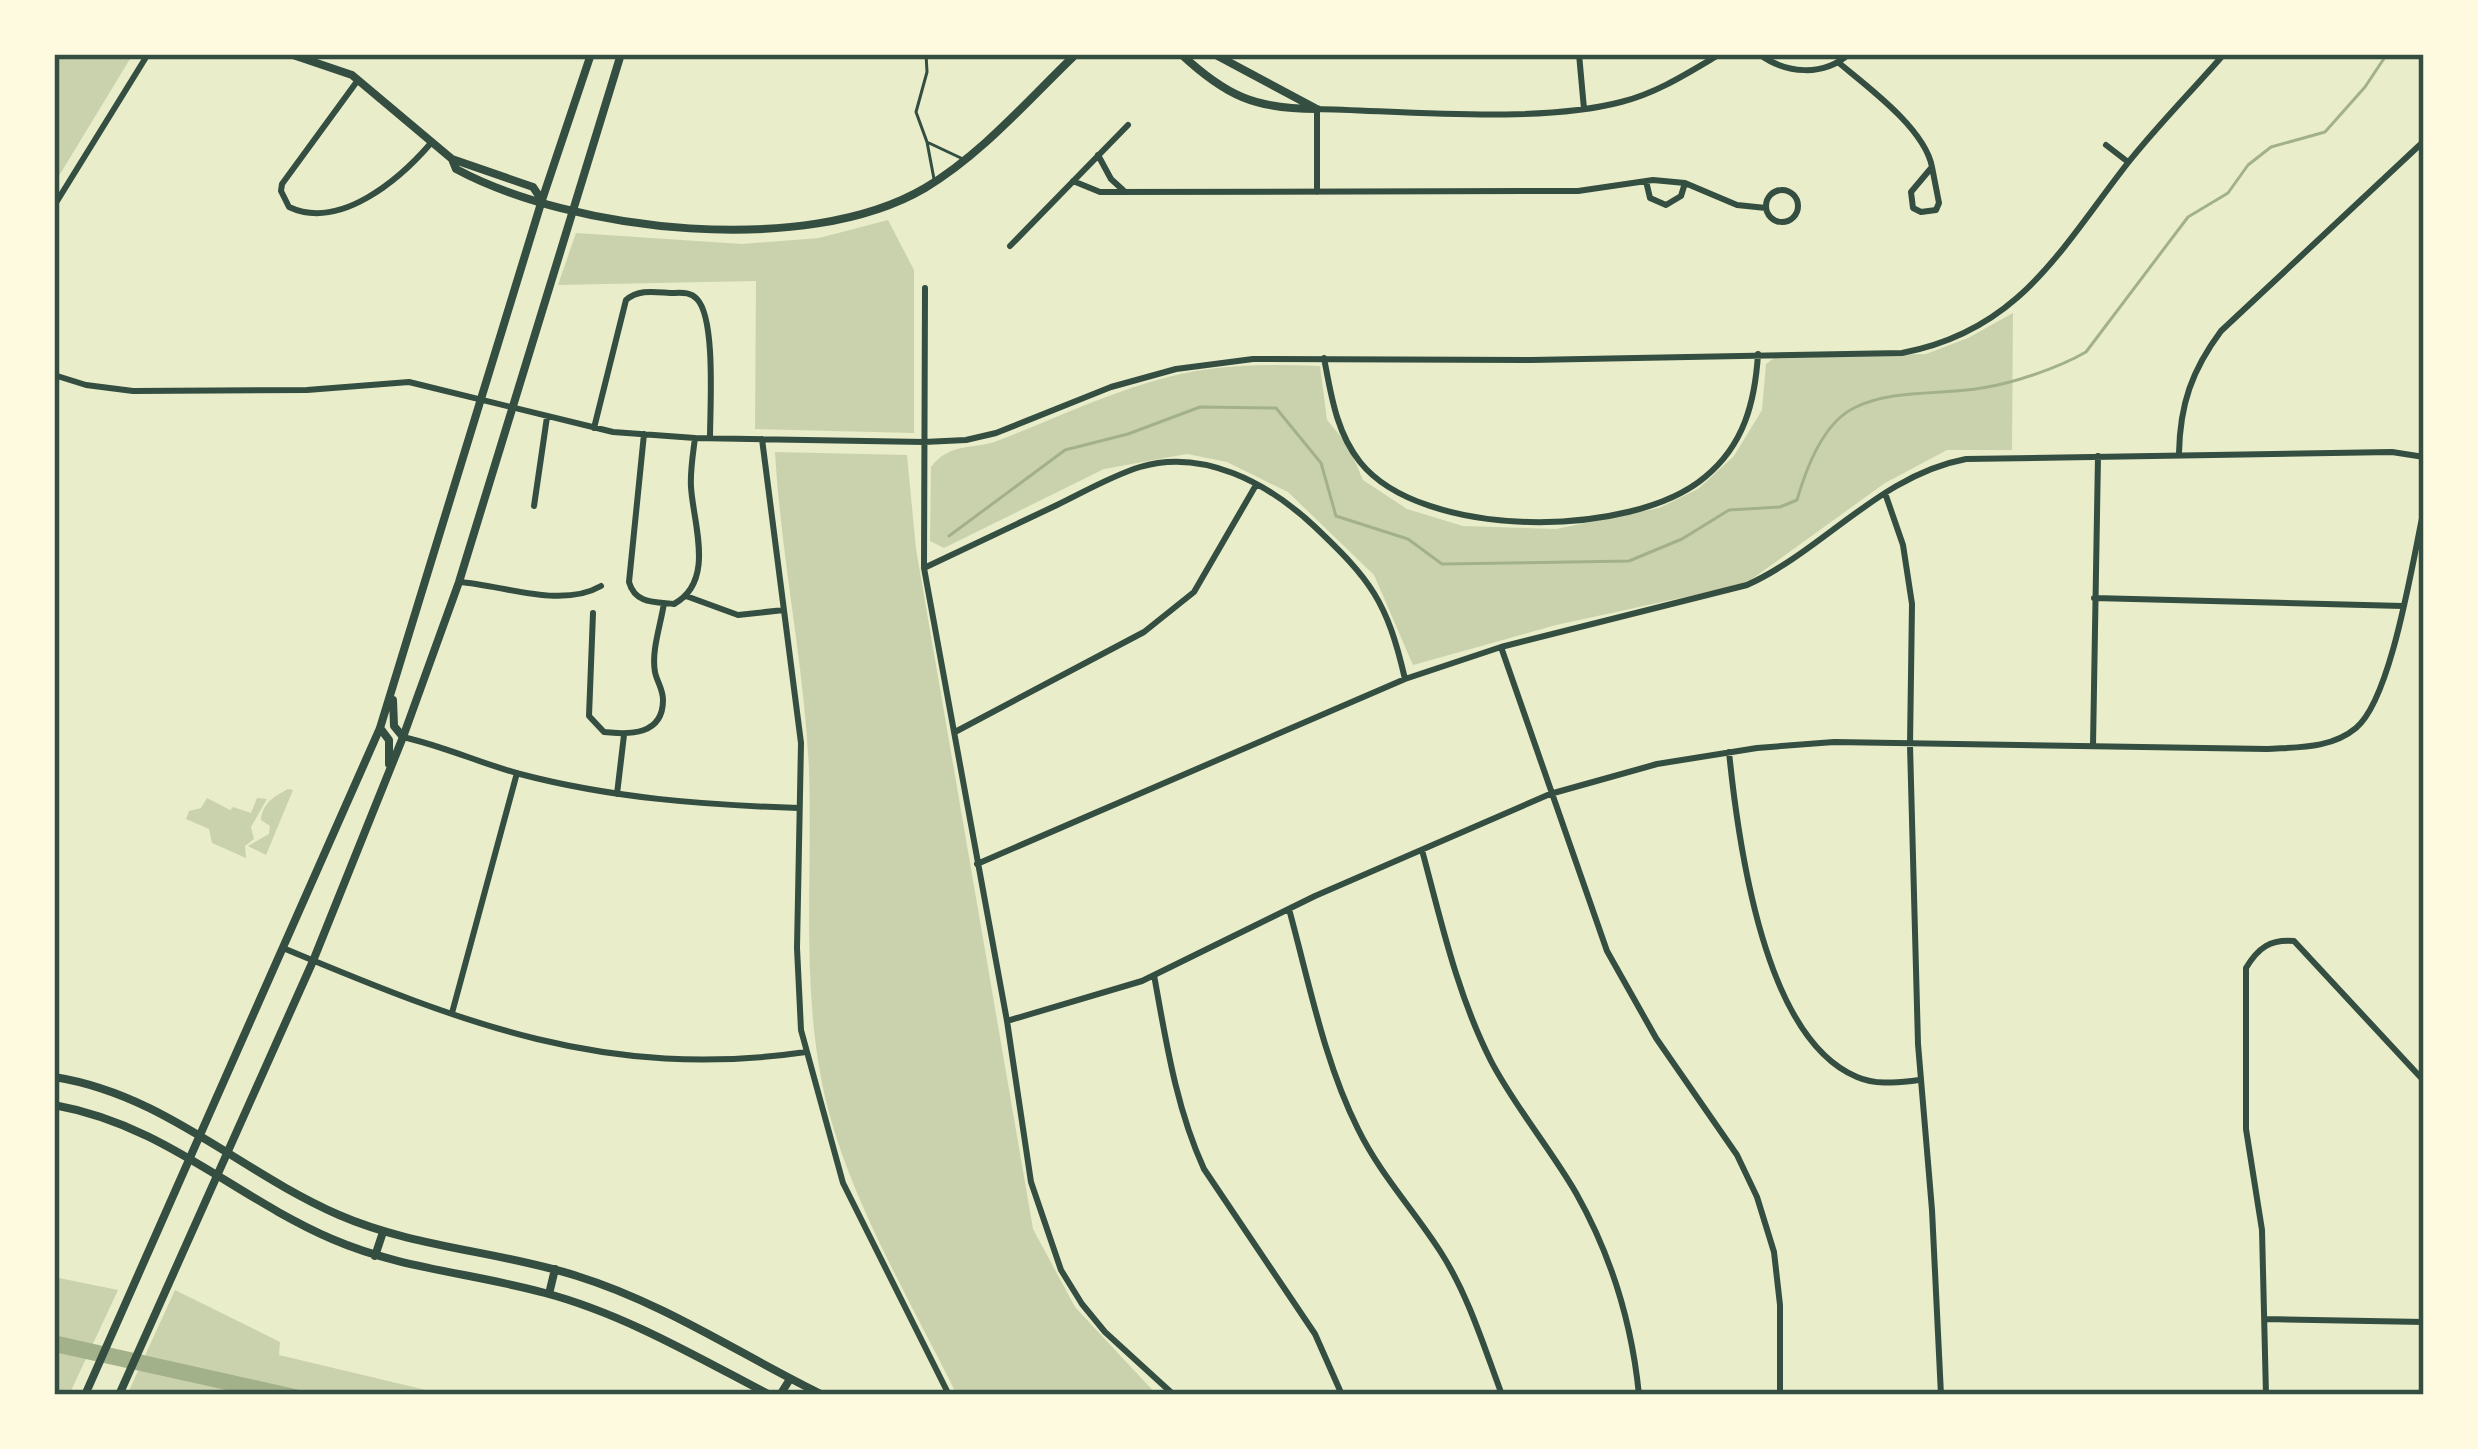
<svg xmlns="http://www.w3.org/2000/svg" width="2478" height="1449" viewBox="0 0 2478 1449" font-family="'Work Sans',sans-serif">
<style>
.green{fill:#cad2ad}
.water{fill:#a3b18a}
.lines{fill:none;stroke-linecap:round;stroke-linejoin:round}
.stream{stroke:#a3b18a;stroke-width:3}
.service{stroke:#344e41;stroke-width:3}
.minor{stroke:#344e41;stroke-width:6}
.tertiary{stroke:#344e41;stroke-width:8}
.secondary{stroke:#344e41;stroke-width:8}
.neatline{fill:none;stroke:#344e41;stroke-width:4.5}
</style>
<rect width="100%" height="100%" fill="#e9edc9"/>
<path class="green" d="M54 54H133L54 184Z
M888 220 914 270V433L755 429 756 281 558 285 576 233 742 244 819 238Z
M2013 313 2012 450H1947L1885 483 1745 584 1556 625 1413 665 1374 575 1288 492 1227 462 1187 454 1104 469 944 548 930 541 931 467C950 442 972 450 997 441 1055 419 1111 391 1172 376 1221 364 1270 364 1320 366L1327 420 1348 445 1363 480 1407 509 1463 526 1556 529 1659 508 1698 489 1734 456 1762 410 1766 364 1774 358 1926 354 1968 338Z
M775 452 907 455 916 549 1033 1229 1075 1307 1157 1395H957C912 1304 856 1211 829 1113 799 999 813 885 809 769 804 662 781 558 775 452Z
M288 789 293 790 266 855 248 846 269 834 270 826 261 820C262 803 275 796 288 789Z
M207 798 230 810 233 807 251 813 257 798 267 799 251 827 254 839 245 846 246 858 212 843 209 829 186 819 189 811 201 808Z
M54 1277 118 1290 69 1395H54Z
M175 1290 280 1342 279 1355 447 1395H127Z"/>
<path class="water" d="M54 1335 322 1395H249L54 1352Z"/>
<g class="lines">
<path class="stream" d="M949 536 1065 450 1128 434 1200 407 1276 408 1321 463 1336 516 1408 539 1442 564 1629 561 1682 539 1729 510 1780 507 1797 500C1806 469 1823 423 1854 408 1891 389 1942 395 1982 388 2014 383 2058 368 2086 352L2188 217 2228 193 2248 165 2271 147 2325 132 2365 87 2387 54"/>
<path class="service" d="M926 54 927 72 916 112 927 142 934 179
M929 143 963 159"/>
<path class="minor" d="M1579 54 1584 109
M1759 54C1786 74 1823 77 1849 54
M1839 63C1868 87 1925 129 1932 167
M358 80 282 184 281 191 289 207C340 231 400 179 431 143
M2106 145 2128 162
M1098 155 1111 179 1123 190
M1932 167 1939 203 1936 210 1921 212 1913 208 1911 192Z
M1073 181 1100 192 1578 191 1653 180 1685 183 1737 205 1766 208
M1646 181 1650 198 1666 205 1681 196 1685 183
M1766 206a16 16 0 1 1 32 0a16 16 0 1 1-32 0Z
M1317 192V109C1405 111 1537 124 1621 102 1657 93 1688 73 1720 54
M54 206 148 54
M1010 246 1128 125
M925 288 924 568 1007 1021 1031 1182 1061 1270 1082 1304 1105 1332 1174 1395
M1324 358C1331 394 1336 432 1360 462 1422 540 1632 539 1705 477 1744 445 1755 402 1758 354
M54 375 86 385 133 391 307 390 409 382 613 432 695 438 924 442 966 440 996 433 1111 387 1176 369 1253 359 1531 360 1902 353C2019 331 2060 250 2127 164 2157 126 2192 91 2224 54
M594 428 626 300C639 289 654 292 670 293 680 293 690 291 697 299 716 319 710 408 710 438
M644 434 629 582C635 604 655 602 674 604 716 581 693 523 691 487 690 471 693 454 695 438
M762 439 801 743 797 948 801 1030 843 1183 949 1395
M2179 453C2180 404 2192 370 2221 331L2424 141
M1885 493 1903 545 1912 604 1910 745 1918 1044 1932 1210 1941 1395
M534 506 547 417
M924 568C968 547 1012 526 1057 505 1084 492 1111 476 1140 467 1203 448 1268 483 1314 526 1371 580 1387 601 1405 679
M459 582C503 585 561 609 601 586
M686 596 738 615 784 610
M2094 598 2403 606
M593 613 589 716 604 732C630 735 663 735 663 700 663 689 657 682 655 672 651 651 661 624 664 603
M1501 647 1607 951 1656 1038 1737 1155 1757 1197 1774 1252 1780 1305V1395
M955 732 1144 632 1194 592 1256 485
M403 737C443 746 480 763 520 774 611 798 704 805 799 808
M2093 746 2098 456
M1729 752C1738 841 1763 1038 1857 1077 1878 1086 1899 1082 1921 1080
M617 794 624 735
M1422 850C1441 921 1457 994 1491 1061 1515 1107 1550 1148 1576 1193 1611 1255 1632 1324 1639 1395
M977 864 1405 679 1501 647 1747 585C1824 550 1880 475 1966 459L2392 452 2424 457
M1289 909C1309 982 1324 1061 1358 1129 1380 1174 1413 1209 1440 1251 1468 1294 1484 1347 1502 1395
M283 948C463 1023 606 1081 806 1052
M1154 975C1166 1041 1176 1108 1204 1169L1315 1334 1342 1395
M452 1013 517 773
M1007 1021 1142 981 1315 896 1550 794 1657 764 1757 748 1834 742 2267 749C2297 747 2331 749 2356 728 2392 698 2413 558 2424 509
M2266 1319 2424 1322
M2266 1395 2262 1230 2246 1129V968C2258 948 2270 939 2294 941L2424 1081"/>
<path class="tertiary" d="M290 54 352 75 452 159 456 169C573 232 806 258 925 188 982 154 1028 100 1076 54
M1181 54C1226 96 1255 109 1317 109
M1214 54 1315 108
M452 159 533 187 541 199"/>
<path class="secondary" d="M393 700 394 726 403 737
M380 728 389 740V764
M54 1077C164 1094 240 1172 339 1215 415 1248 499 1251 577 1276 664 1303 741 1355 823 1395
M54 1105C165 1125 233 1196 332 1239 401 1269 473 1273 545 1293 624 1314 697 1357 770 1395
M375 1256 383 1232
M549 1294 555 1269
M85 1395 380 728 542 200 591 54
M119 1395 313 961 403 737 459 582 621 54
M780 1395 790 1379"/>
</g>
<rect width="2478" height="1449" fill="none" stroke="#fefae0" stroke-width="114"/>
<rect x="57" y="57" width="2364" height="1335" class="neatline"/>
</svg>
